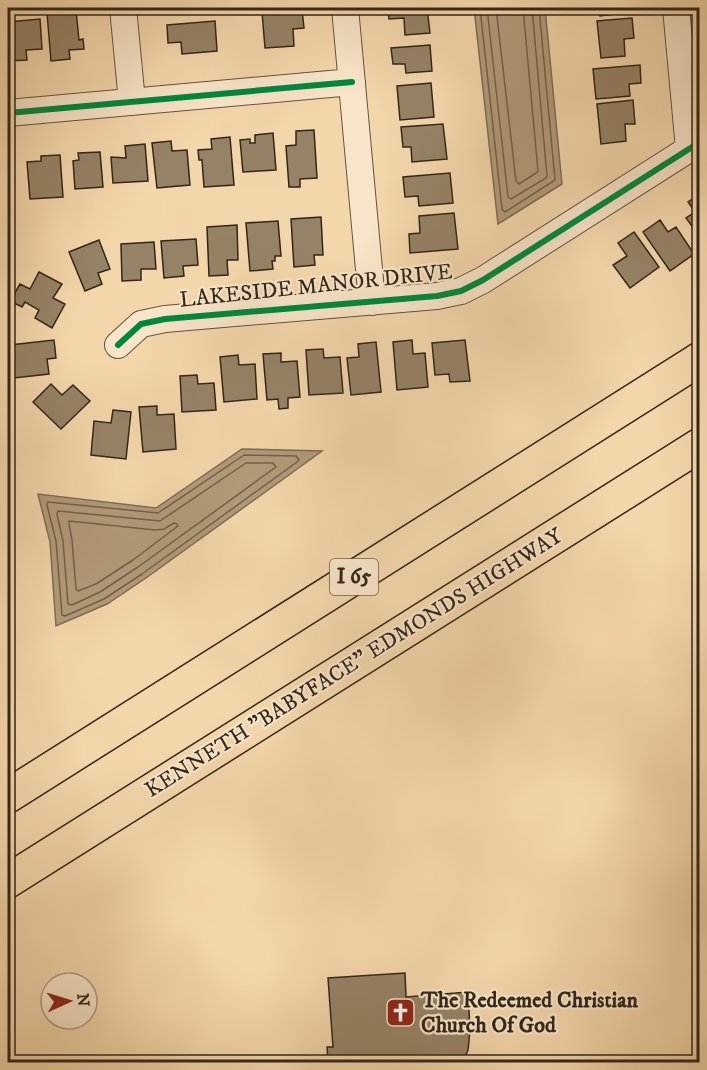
<svg xmlns="http://www.w3.org/2000/svg" width="707" height="1070" viewBox="0 0 707 1070" font-family="'IM FELL DW Pica',serif">
<style>
.water{fill:#b29a7a;stroke:#7e6c54;stroke-width:1.5}
.lines{fill:none;stroke-linecap:round;stroke-linejoin:round}
.shore{stroke:#72604a;stroke-width:1.5}
.building{fill:#968266;stroke:#31261b;stroke-width:1.5}
.minor-casing{stroke:#62523f;stroke-width:28}
.highway-casing{stroke:#31261b;stroke-width:36}
.minor{stroke:#f8e4c8;stroke-width:26}
.highway{stroke:#f4d6ab;stroke-width:33}
.cycleway-casing{stroke:#f8e4c8;stroke-width:10}
.cycleway{stroke:#00873e;stroke-width:6}
.labels{text-anchor:middle;dominant-baseline:central;stroke-width:4.5;stroke-linejoin:round;paint-order:stroke}
.shield{fill:#f8e4c8;stroke:#6d5f4f;stroke-width:1.5}
.shield-label{font-size:21px;font-weight:bold;fill:#31261b}
.street-label{font-size:22px;fill:#31261b;stroke:#f8e4c8}
.poi-label{font-size:22px;font-weight:bold;fill:#31261b;stroke:#f8e4c8;text-anchor:start}
</style>
<rect width="100%" height="100%" fill="#f4d6ab"/>
<filter id="stains"><feTurbulence type="fractalNoise" baseFrequency=".00333" numOctaves="4"/><feColorMatrix values="0 0 0 0 .2 0 0 0 0 .09 0 0 0 0 .02 0 0 0 .5 -.17"/></filter>
<radialGradient id="worn" r=".72"><stop offset=".6" stop-color="#630" stop-opacity="0"/><stop offset="1" stop-color="#630" stop-opacity=".3"/></radialGradient>
<path class="water" d="M474 8H545L562 184 498 224Z
M242 449 322 451 146 578 107 604 56 626 50 542 38 494 156 508Z"/>
<g class="lines">
<path class="shore" d="M480 8 502 209 505 212 555 180 539 8
M487 8 508 197 511 199 546 178 547 176 532 8
M496 8 516 181 519 184 536 173 538 171 523 8
M244 455 296 456 299 460 297 462 142 574 104 599 65 616 62 615 56 541 47 505 48 502 158 513Z
M246 463H273L276 467 138 567 100 592 72 605 68 604 63 541 57 514 58 511 160 521Z
M69 521 155 530 164 529 174 523 177 524 178 526 133 560 96 584 78 591 76 589 72 540 69 524Z"/>
</g>
<path class="building" d="M167 8H212L167 11Z
M388 8H427L430 33 405 35 404 18 389 19Z
M599 8H632L633 12 600 16Z
M302 9 304 28 293 29 294 46 265 48 262 12Z
M76 10 79 40 83 39 84 49 69 50 70 59 51 61 47 13Z
M632 18 634 38 624 39 625 56 601 58 597 21Z
M40 19 42 49 26 50 27 60 8 61V22Z
M215 21 217 51 182 54 181 42 168 43 167 25Z
M430 45 432 71 406 73 405 64H393L391 48Z
M640 65 641 83 629 84 630 96 596 99 593 69Z
M431 83 434 117 400 120 397 86Z
M633 100 635 124H625L626 141 601 144 597 104Z
M443 124 447 159 412 162 411 147H403L401 127Z
M314 130 317 178 300 179V187H289L286 146 296 145V131Z
M273 133 276 170 243 172 240 140 250 139V143H255V135Z
M230 137 234 185 204 187 202 160H199L198 150 212 149 211 139Z
M171 141 172 151 187 150 190 185 157 188 152 143Z
M145 144 148 181 113 183 111 157 126 158 125 146Z
M100 152 103 187 75 189 73 161 79 160 78 153Z
M60 155 63 197 30 199 27 162 41 161V156Z
M8 168H12L14 199H8Z
M450 173 453 203 419 206 418 196 405 197 403 177Z
M700 194V237L686 218 695 212 688 202Z
M454 213 458 249 410 253 409 234 420 233 419 216Z
M321 217 323 255H314L315 265 294 267 291 219Z
M660 220 668 232 676 227 694 254 670 271 643 232Z
M278 221 281 256H275V261H272L273 269 250 271 246 223Z
M237 225 238 260H227L228 275 209 276 207 227Z
M634 232 659 267 630 288 613 265 627 256 618 243Z
M196 239 198 265 183 266 184 276 164 278 161 241Z
M99 240 110 269 98 273 102 284 85 291 69 252Z
M154 242 156 269H141V280L122 281 121 244Z
M39 272 62 284 53 298 65 304 52 328 35 318 39 310 25 302 22 307 10 301 20 284 30 289Z
M54 340 56 358 47 359 49 374 14 378 10 345Z
M412 340 413 354 425 353 428 387 397 390 393 342Z
M465 340 470 381 450 382 449 374 435 375 432 343Z
M376 342 381 392 351 395 347 358 359 357 358 344Z
M323 349 324 358 340 357 343 393 309 395 306 350Z
M281 353V362L297 361 300 397 288 398V408L279 409 278 399 267 400 263 354Z
M238 355 239 365 255 364 257 399 224 402 220 357Z
M197 375 198 384 214 383 216 410 182 412 180 376Z
M51 384 62 395 73 385 90 401 61 429 33 402Z
M157 406V415L174 414 176 449 143 452 139 407Z
M113 410 131 412 126 459 91 455 94 421 111 423Z
M405 973 406 997 468 992 470 1030 468 1050 463 1062H328L327 1047H333L328 978Z"/>
<g class="lines">
<defs>
<path id="minor" d="M123 8 132 102
M345 8 372 302
M676 8 689 149
M8 113 352 82
M118 345 141 324 165 319 437 296 461 291 483 280 700 142"/>
<path id="highway" d="M8 796 700 359
M8 881 700 445"/>
</defs>
<use href="#minor" class="minor-casing"/>
<use href="#highway" class="highway-casing"/>
<use href="#minor" class="minor"/>
<use href="#highway" class="highway"/>
<defs>
<path id="cycleway" d="M8 113 352 82
M118 345 141 324 165 319 437 296 461 291 483 280 700 142"/>
</defs>
<use href="#cycleway" class="cycleway-casing"/>
<use href="#cycleway" class="cycleway"/>
</g>
<defs>
<symbol id="church-square" viewBox="-11 -11 22 22"><rect x="-9" y="-9" width="18" height="18" rx="4" fill="#8f2418" stroke="#f8e4c8"/><path d="M-1.2-6h2.4v3.5h3.3v2.4h-3.3V6h-2.4V-.1h-3.3v-2.4h3.3Z" fill="#fff"/></symbol>
</defs>
<g fill-rule="evenodd">
<use href="#church-square" x="384" y="996" width="33" height="33"/>
</g>
<g class="labels">
<rect class="shield" x="330" y="559" width="48" height="36" rx="4.5"/>
<g class="shield-label">
<text x="354" y="577">I 65</text>
</g>
<g class="street-label">
<text transform="translate(316 286) rotate(-6)">LAKESIDE MANOR DRIVE</text>
<text transform="translate(354 663) rotate(-32)">KENNETH "BABYFACE" EDMONDS HIGHWAY</text>
</g>
<g class="poi-label">
<text x="421" y="1000">The Redeemed Christian<tspan x="421" dy="25">Church Of God</tspan></text>
</g>
</g>
<rect width="707" height="1070" fill="none" stroke="#f4d6ab" stroke-width="30"/>
<rect x="9" y="9" width="689" height="1052" fill="none" stroke="#31261b" stroke-width="3"/>
<rect x="15" y="15" width="677" height="1040" fill="none" stroke="#31261b" stroke-width="1.5"/>
<g transform="translate(69 1001) rotate(86)"><circle r="28" fill="#f8e4c8" stroke="#a89883" stroke-width="1.5"/>
<path d="M0-4.5L10 22L0 15L-10 22Z" fill="#8f2418"/>
<text y="-9" font-size="16" font-weight="bold" text-anchor="middle" fill="#31261b">N</text>
</g>
<rect width="100%" height="100%" filter="url(#stains)"/>
<rect width="100%" height="100%" fill="url(#worn)"/>
</svg>
